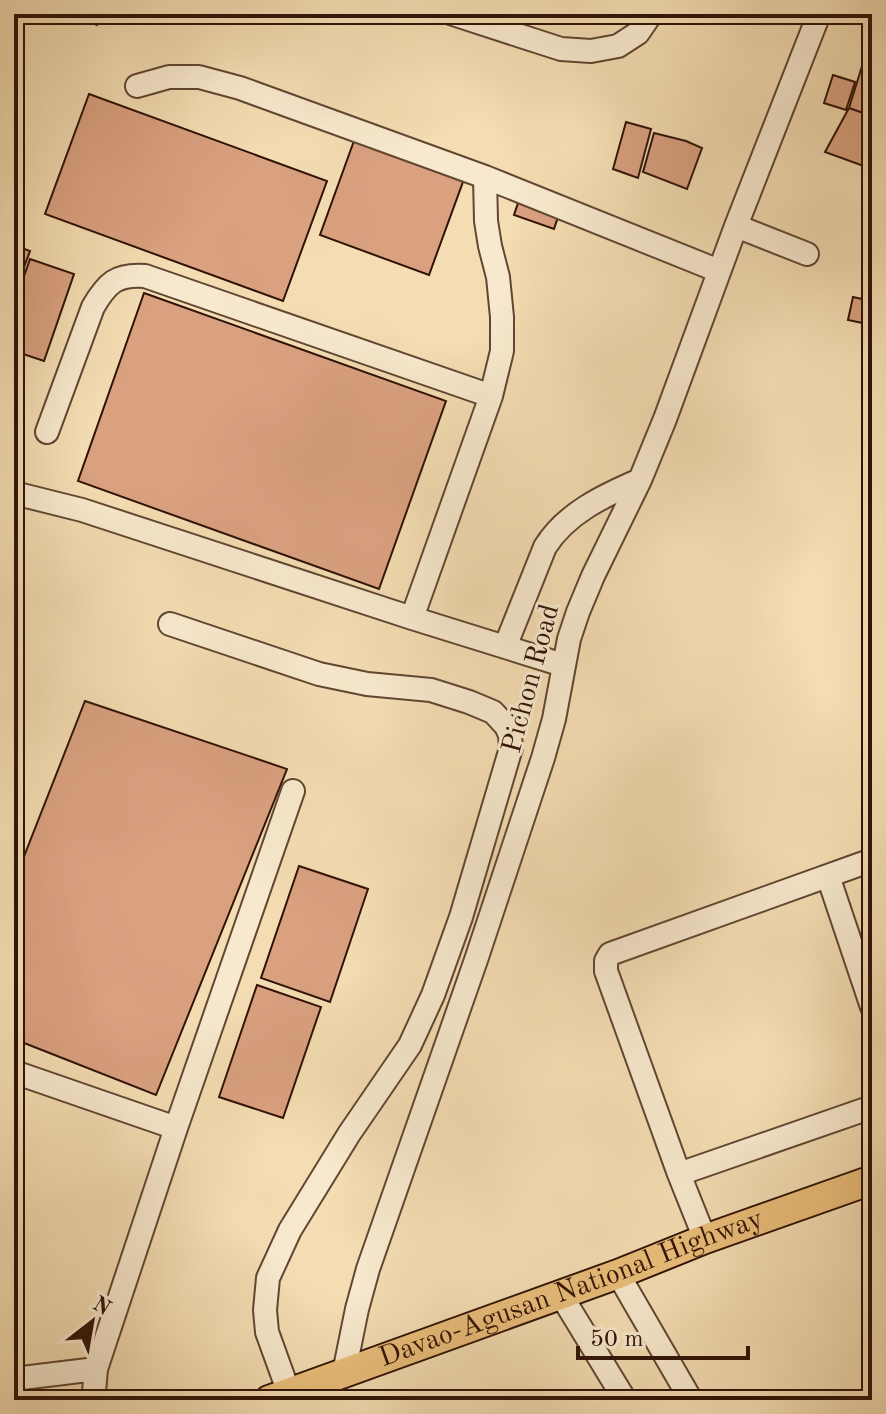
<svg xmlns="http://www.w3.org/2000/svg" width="886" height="1414" viewBox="0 0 886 1414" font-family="'Old Standard TT',serif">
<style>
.building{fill:#daa181;stroke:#301307;stroke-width:2}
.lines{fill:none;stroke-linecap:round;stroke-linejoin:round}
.minor-casing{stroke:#614632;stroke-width:26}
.major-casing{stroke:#301307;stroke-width:32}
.minor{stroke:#f8e9ce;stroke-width:22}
.major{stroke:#eabe7a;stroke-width:28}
.labels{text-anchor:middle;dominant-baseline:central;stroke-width:6;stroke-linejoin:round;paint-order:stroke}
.street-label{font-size:28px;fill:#301307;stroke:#f8e9ce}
</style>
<rect width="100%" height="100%" fill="#f4ddb3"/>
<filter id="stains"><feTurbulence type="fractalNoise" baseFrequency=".0025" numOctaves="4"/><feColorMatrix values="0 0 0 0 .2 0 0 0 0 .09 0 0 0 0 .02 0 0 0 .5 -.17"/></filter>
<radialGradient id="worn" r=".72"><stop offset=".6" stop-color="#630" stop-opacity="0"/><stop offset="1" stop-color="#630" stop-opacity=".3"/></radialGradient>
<path class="building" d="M68 14H101L97 25Z
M838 14H872V19L870 25Z
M872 34V116L849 108Z
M833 75 855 82 846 110 824 103Z
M89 94 327 181 283 301 45 214Z
M849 108 872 116V169L825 152Z
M626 122 651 129 638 178 613 169Z
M654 133 686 141 702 148 687 189 643 172Z
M355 138 464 179 429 275 320 235Z
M519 200 559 214 554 229 514 215Z
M14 203 24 207 14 235Z
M14 245 30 251 19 281 14 279Z
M30 259 74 274 44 361 14 351V305Z
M144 293 446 401 379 589 78 481Z
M853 297 872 301V325L848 320Z
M870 334 872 335V369L864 368Z
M85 701 287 769 156 1095 14 1039V882Z
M299 866 368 889 330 1002 261 978Z
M257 985 321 1007 283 1118 219 1097Z"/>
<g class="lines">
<defs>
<path id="minor" d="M453 14 561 49 591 51 618 46 638 33 651 14
M137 86 169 77H199L240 88 485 177 719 271
M736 226 807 254
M47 432 93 307C107 283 116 274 145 276L491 396
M14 493 82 510 412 618 563 665
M412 618 491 396 502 351V317L498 277 490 246 486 221 485 177
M170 624 319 674 367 684 431 690 469 702 493 712 506 726 510 735 511 748 461 917 433 995 410 1045 349 1134 290 1230 268 1278 265 1310 267 1332 289 1393
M505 647 545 547C566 513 605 495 640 480
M872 860 610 954 606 961V971L679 1174 872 1107
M828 876 872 1007
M14 1072 176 1128
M679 1174 705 1239
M618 1274 691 1400
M561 1295 625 1400
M344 1373 357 1309 368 1269 476 960 543 758 554 719 569 639 578 612 593 576 640 480 665 419 736 226 819 14
M14 1379 96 1369
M96 1400 94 1392 96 1369 176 1128 293 791"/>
<g id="major">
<path id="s1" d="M269 1400 618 1274 705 1239 872 1180"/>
</g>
</defs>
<use href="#minor" class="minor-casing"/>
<use href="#major" class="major-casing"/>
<use href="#minor" class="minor"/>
<use href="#major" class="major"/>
</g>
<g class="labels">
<g class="street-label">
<text transform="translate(532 679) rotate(-75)">Pichon Road</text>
<text stroke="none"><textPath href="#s1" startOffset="322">Davao-Agusan National Highway</textPath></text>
</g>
</g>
<rect width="886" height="1414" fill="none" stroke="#f4ddb3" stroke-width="48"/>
<rect x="16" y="16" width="854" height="1382" fill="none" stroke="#301307" stroke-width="4"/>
<rect x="24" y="24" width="838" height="1366" fill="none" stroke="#301307" stroke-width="2"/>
<g transform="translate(92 1322) rotate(31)" stroke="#f8e9ce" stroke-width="6" paint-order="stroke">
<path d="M0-6L14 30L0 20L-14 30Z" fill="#301307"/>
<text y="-12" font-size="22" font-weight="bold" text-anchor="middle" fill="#301307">N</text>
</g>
<path d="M578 1346v12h170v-12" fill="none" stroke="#301307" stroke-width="4"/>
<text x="590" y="1346" font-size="24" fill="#301307" stroke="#f8e9ce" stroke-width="6" paint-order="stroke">50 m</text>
<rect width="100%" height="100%" filter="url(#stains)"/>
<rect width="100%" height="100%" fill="url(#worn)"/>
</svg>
